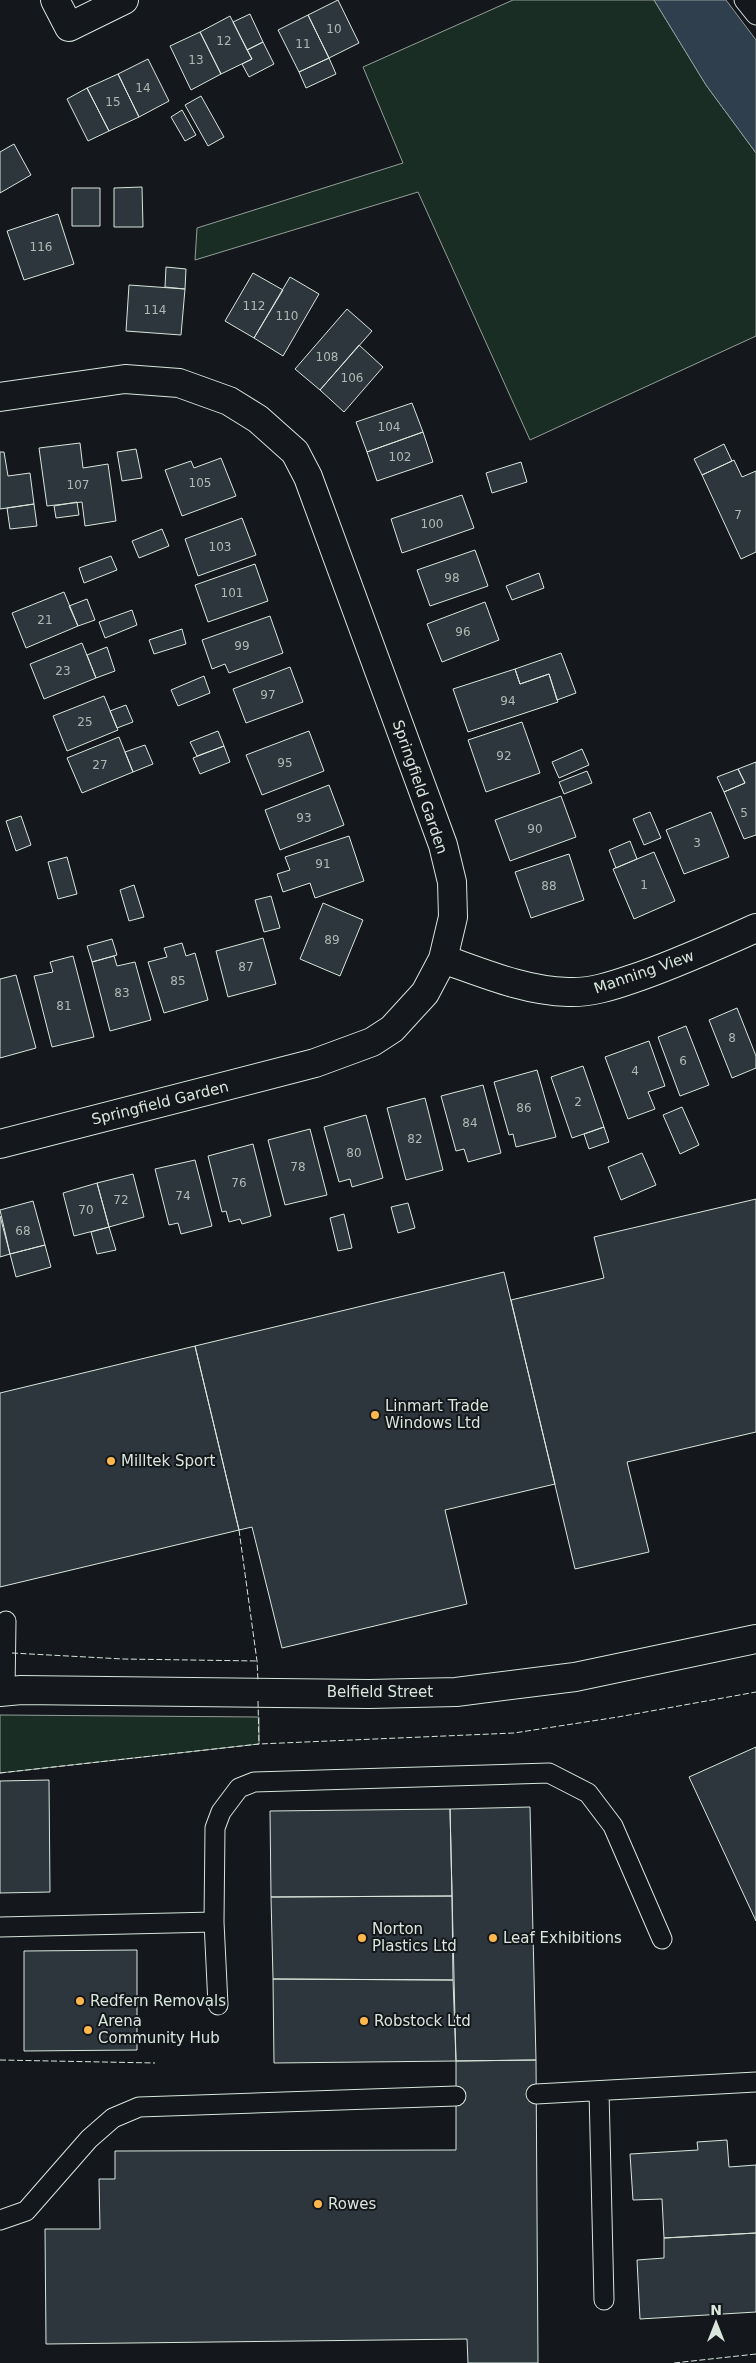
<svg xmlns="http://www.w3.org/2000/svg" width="756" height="2363" viewBox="0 0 756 2363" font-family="'DejaVu Sans',sans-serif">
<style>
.green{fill:#1a2d24;stroke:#939e99}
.water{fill:#2f3f4d;stroke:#939e99}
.building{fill:#2c363c;stroke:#d8e6dc}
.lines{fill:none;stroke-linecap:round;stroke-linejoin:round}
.service-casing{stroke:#d8e6dc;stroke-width:21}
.minor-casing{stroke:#d8e6dc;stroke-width:30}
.service{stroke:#14181c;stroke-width:19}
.minor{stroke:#14181c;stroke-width:28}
.fence{stroke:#d8e6dc;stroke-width:1;stroke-dasharray:6 2.5;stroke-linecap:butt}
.poi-dot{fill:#ffb74d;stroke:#14181c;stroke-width:2}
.labels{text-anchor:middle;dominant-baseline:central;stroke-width:4;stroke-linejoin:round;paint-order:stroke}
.number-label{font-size:12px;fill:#adbab4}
.street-label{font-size:15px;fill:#d8e6dc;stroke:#14181c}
.poi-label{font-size:15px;fill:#d8e6dc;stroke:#14181c;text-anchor:start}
</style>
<rect width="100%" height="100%" fill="#14181c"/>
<path class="green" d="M513 0H654L706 85 756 153V336L530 440 418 192 195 260 197 228 403 163 363 67Z
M0 1715 259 1717V1744L0 1773Z"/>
<path class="water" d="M654 0H726L756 40V153L706 85Z"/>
<path class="building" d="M338 0 359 43 329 58 308 15Z
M250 14 263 42 247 50 233 22Z
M308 15 329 58 299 72 278 30Z
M230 16 252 59 221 74 200 32Z
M200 32 221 74 191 90 170 46Z
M263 42 274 64 249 77 242 64 252 59 247 50Z
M329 58 336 74 306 88 299 72Z
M148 59 169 101 139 117 118 74Z
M118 74 139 117 109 131 87 88Z
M87 88 109 131 88 141 67 99Z
M201 96 224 137 208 146 185 105Z
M182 110 196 135 185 141 171 117Z
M14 144 31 175 0 193V152Z
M142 187 143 227H114V188Z
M72 188H100V226H72Z
M58 214 74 264 24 280 7 231Z
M166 267 186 269 185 289 165 287Z
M253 273 283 290 254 338 225 321Z
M290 277 319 294 283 356 254 338Z
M129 285 185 289 181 335 126 331Z
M347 309 372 331 320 390 295 369Z
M359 345 383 367 344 412 320 390Z
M412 403 423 432 367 452 356 422Z
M423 432 433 462 377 481 367 452Z
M80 443 83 468 108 464 116 521 85 526 82 502 47 506 39 448Z
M724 444 732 461 702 475 694 459Z
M136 449 142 478 122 481 117 452Z
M0 452H4L8 476 30 473 34 504 0 509Z
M221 458 236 496 182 516 165 470 191 461 194 468Z
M734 460 742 477 756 471V552L741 559 702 475Z
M521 462 527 482 492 493 486 473Z
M462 495 474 528 402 553 391 519Z
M77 502 79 515 56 518 54 506Z
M34 504 37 526 10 529 7 508Z
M242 518 256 555 198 576 185 539Z
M162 529 169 546 139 558 132 541Z
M475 550 488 586 430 606 417 570Z
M111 556 117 570 84 583 79 568Z
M255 564 268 601 208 622 195 585Z
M539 573 544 588 512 600 506 586Z
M64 592 78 626 26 648 12 613Z
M87 599 95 620 78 626 69 606Z
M485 602 499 640 442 662 427 624Z
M132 610 137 625 105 638 99 622Z
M270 616 283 653 229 673 225 664 212 669 202 640Z
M182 629 186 644 154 654 149 640Z
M82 643 96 678 44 699 30 664Z
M107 647 115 671 96 678 87 655Z
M561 653 576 693 557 700 549 674 520 684 515 669Z
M290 667 303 702 246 723 233 689Z
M515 669 520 684 549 674 558 702 468 732 453 689Z
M204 676 210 693 178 706 171 690Z
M104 696 118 730 67 751 53 716Z
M126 705 133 722 117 728 110 711Z
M522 722 540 773 486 792 468 740Z
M218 731 224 746 197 756 190 742Z
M309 731 324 771 262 795 246 755Z
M119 737 133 772 82 793 67 758Z
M145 745 153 764 133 772 125 752Z
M224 746 230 762 200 774 193 758Z
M582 749 589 765 559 778 552 762Z
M756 762V835L744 839 724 792 745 783 738 769Z
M738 769 745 783 724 792 717 777Z
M587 771 592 783 564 794 559 782Z
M329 785 344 825 280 850 265 810Z
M561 796 576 837 510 861 495 820Z
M650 812 661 838 644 845 633 819Z
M711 812 729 857 684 874 666 830Z
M21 816 31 845 16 851 6 821Z
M349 836 364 881 315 898 310 883 283 892 277 874 290 870 285 857Z
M630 841 637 859 616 868 609 850Z
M654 852 675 901 634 919 613 869Z
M569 854 584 900 531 918 515 872Z
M67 857 77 894 58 899 48 862Z
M134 885 144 917 129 921 120 890Z
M271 896 280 928 264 932 255 900Z
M323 903 363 920 340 976 300 959Z
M263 938 276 984 228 997 216 951Z
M112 939 117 955 92 962 87 946Z
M182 943 186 956 195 953 208 1000 164 1013 148 962 167 957 164 948Z
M73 956 94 1037 52 1047 34 976 53 972 50 962Z
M114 956 117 966 135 962 151 1020 110 1031 92 962Z
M16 975 36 1048 0 1058V979Z
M737 1008 756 1056V1068L732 1078 709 1020Z
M686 1026 709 1085 680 1096 658 1037Z
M649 1041 665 1086 648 1092 655 1109 628 1119 605 1057Z
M583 1066 604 1127 572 1138 551 1077Z
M537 1070 556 1137 516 1147 513 1134 509 1135 494 1082Z
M483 1085 501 1153 468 1162 464 1149 456 1151 441 1096Z
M425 1098 443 1170 406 1180 387 1108Z
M682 1107 699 1145 680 1154 663 1115Z
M366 1115 383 1178 352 1187 350 1179 339 1182 324 1127Z
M604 1127 609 1142 589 1149 584 1134Z
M310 1129 327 1195 285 1205 268 1140Z
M253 1144 271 1216 242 1224 240 1219 229 1222 226 1211 222 1212 208 1156Z
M642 1153 656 1185 621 1200 608 1167Z
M195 1160 212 1226 181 1234 178 1223 169 1225 155 1169Z
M133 1174 144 1217 109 1227 97 1183Z
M97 1183 109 1227 74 1236 63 1193Z
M756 1199V1432L627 1462 649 1552 575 1569 511 1300 604 1278 594 1237Z
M33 1201 45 1245 10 1254 0 1210Z
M408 1203 415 1228 398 1233 391 1207Z
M344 1214 352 1248 338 1251 330 1218Z
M0 1216 10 1254 0 1257Z
M109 1227 116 1250 97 1254 91 1232Z
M45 1245 51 1267 16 1277 10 1254Z
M504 1272 555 1484 445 1510 467 1604 282 1648 252 1527 239 1530 195 1346Z
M195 1346 239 1530 0 1587V1393Z
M756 1747V1921L689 1777Z
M49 1780 50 1892 0 1893V1781Z
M530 1807 536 2060 456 2061 450 1809Z
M450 1809 452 1896 271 1897 270 1811Z
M452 1896 453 1980 273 1979 271 1897Z
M137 1950V2050L24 2051V1951Z
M273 1979 453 1980 456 2061 274 2063Z
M536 2060 538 2363H468L467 2339 46 2344 45 2229H100L99 2179H115V2151L456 2150V2061Z
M727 2140 729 2167 756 2165V2233L664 2238 662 2199 633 2200 630 2154 698 2150 697 2142Z
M756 2233V2312L640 2319 637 2260 664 2258V2238Z"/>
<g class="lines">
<defs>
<path id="service" d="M744 0 756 15
M5 1692 6 1621
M0 1927 214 1922
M218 2005 214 1922 215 1828 221 1812 239 1788 254 1782 549 1773 588 1793 613 1826 662 1939
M599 2091 604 2300
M536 2094 756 2082
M0 2220 26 2211 89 2139 113 2118 139 2107 456 2096"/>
<path id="minor" d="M55 0 69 27 124 0
M0 397 125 379 179 383 229 401 258 419 295 452 308 477 443 845 452 882 453 917 443 959 425 993 392 1029 372 1042 315 1063 0 1144
M443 959C483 973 525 991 568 992 590 993 612 986 632 979 674 965 715 946 756 928
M0 1692 21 1690 369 1694 456 1692 575 1677 756 1639"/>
</defs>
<use href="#service" class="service-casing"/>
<use href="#minor" class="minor-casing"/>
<use href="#service" class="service"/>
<use href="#minor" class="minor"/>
<path class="fence" d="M239 1530 257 1661 258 1681
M12 1653 123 1659 257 1661
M258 1701 259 1744
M0 1773 259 1744 514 1733 618 1717 756 1692
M0 2060 155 2063
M674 2363 756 2354"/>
</g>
<g class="poi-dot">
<circle cx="375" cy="1415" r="5"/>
<circle cx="111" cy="1461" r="5"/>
<circle cx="362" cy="1938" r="5"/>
<circle cx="493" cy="1938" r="5"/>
<circle cx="80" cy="2001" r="5"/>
<circle cx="364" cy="2021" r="5"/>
<circle cx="88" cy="2030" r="5"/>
<circle cx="318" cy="2204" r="5"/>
</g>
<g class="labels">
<g class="number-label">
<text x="334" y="29">10</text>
<text x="224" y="41">12</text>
<text x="303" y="44">11</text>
<text x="196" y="60">13</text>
<text x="143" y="88">14</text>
<text x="113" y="102">15</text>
<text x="41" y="247">116</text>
<text x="254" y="306">112</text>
<text x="155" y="310">114</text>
<text x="287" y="316">110</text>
<text x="327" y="357">108</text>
<text x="352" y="378">106</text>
<text x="389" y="427">104</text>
<text x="400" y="457">102</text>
<text x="200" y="483">105</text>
<text x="78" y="485">107</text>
<text x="738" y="515">7</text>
<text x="432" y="524">100</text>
<text x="220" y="547">103</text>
<text x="452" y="578">98</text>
<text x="232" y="593">101</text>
<text x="45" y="620">21</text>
<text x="463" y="632">96</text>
<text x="242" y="646">99</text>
<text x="63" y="671">23</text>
<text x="268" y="695">97</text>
<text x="508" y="701">94</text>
<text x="85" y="722">25</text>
<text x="504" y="756">92</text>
<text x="285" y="763">95</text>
<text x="100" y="765">27</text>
<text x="744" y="813">5</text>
<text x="304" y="818">93</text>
<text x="535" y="829">90</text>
<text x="697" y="843">3</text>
<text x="323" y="864">91</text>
<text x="644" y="885">1</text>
<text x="549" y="886">88</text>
<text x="332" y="940">89</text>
<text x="246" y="967">87</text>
<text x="178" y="981">85</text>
<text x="122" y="993">83</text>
<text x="64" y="1006">81</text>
<text x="732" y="1038">8</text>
<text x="683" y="1061">6</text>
<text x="635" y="1071">4</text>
<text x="578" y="1102">2</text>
<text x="524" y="1108">86</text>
<text x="470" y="1123">84</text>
<text x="415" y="1139">82</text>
<text x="354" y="1153">80</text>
<text x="298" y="1167">78</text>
<text x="239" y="1183">76</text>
<text x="183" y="1196">74</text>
<text x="121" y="1200">72</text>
<text x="86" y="1210">70</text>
<text x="23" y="1231">68</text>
</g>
<g class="street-label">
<text transform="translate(420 787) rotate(71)">Springfield Garden</text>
<text transform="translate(644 972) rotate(-19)">Manning View</text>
<text transform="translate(160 1103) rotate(-14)">Springfield Garden</text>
<text x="380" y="1692">Belfield Street</text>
</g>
<g class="poi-label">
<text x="385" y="1406">Linmart Trade<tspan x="385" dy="17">Windows Ltd</tspan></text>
<text x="121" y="1461">Milltek Sport</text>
<text x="372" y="1929">Norton<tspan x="372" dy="17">Plastics Ltd</tspan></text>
<text x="503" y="1938">Leaf Exhibitions</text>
<text x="90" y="2001">Redfern Removals</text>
<text x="98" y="2021">Arena<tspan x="98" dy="17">Community Hub</tspan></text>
<text x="374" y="2021">Robstock Ltd</text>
<text x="328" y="2204">Rowes</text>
</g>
</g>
<g transform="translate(716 2323)" stroke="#14181c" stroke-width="4" paint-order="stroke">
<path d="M0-4L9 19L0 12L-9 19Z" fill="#d8e6dc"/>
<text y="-8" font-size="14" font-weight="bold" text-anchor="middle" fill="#d8e6dc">N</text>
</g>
</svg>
